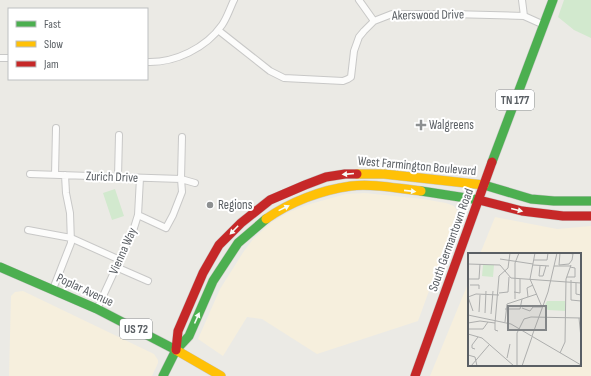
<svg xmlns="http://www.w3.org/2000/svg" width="591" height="376" viewBox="0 0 591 376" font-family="'Sofia Sans Condensed',sans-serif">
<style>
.commercial{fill:#f6efdd}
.green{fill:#d2e9ce}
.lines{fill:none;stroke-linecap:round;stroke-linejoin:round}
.street-casing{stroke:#c8c8c7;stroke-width:8}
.fast-casing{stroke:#c7c7c6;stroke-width:10}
.slow-casing{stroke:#c7c7c6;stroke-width:10}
.jam-casing{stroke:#c7c7c6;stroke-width:10}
.street{stroke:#fcfcfb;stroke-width:6}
.fast{stroke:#4caf50;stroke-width:9}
.slow{stroke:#ffc107;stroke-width:9}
.jam{stroke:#c62828;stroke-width:9}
.oneway{fill:#f6fbf6}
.poi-dot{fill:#8d9091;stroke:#fff;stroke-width:1.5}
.labels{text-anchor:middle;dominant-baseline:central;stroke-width:4;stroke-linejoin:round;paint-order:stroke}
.shield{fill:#fff;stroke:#8c8f92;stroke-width:1}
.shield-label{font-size:12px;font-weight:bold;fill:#5a5f64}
.street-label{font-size:13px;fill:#5a5f64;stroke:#fff}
.poi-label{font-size:13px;fill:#5a5f64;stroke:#fff;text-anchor:start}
.inset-road{fill:none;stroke:#adaead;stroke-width:1}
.view{fill:#838688;fill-opacity:0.15;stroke:#838688;stroke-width:2}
.inset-edge{fill:none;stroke:#5a5f64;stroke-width:2}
</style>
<rect width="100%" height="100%" fill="#ebeae5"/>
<path class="commercial" d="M365 193 423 199 446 203 454 206 458 212 418 321 317 354 262 319 247 317 223 356 198 339 220 289 244 251 254 238 272 222 289 212 310 204 346 194Z
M495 217 557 229 591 226V376H430L469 281V365H580V254H480Z
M23 291 154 354 158 360V363L152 376H9L11 296 15 292Z"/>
<path class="green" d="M564 0H591V38L574 30 558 17Z
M115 189 124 216 112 220 103 193Z"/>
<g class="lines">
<defs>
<path id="street" d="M359 0 374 21
M522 0 524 16
M218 30 270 71 284 78 343 81 348 79 351 77 354 51 359 37 364 31 374 21 392 14H450L524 16 544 25
M0 58H9
M147 62C175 63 206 48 222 25 227 18 230 8 234 0
M30 174 181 179 195 183
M55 175 56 128
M118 177 119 135
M138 215 166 228 173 215 182 192 181 179 182 137
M28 230 71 238 120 260
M116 267 148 281
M53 289 71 243 70 213 66 193 65 175
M97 309 133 231 138 215 140 178"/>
<path id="fast" d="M492 162 553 0
M484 185 531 199 554 201H591
M421 191 479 200
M0 267 97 309 176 350
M163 376 176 350 189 336 213 281 238 243 266 219"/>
<path id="slow" d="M357 174H384L484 185
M266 219C290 202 321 190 351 186 374 183 399 189 421 191
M176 350 221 376"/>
<path id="jam" d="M479 200 522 211 563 216H591
M176 350 178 331 203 273 219 245 241 223 270 200 305 185 326 177 345 174H357
M415 376 492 162"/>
</defs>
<use href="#street" class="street-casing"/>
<use href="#fast" class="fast-casing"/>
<use href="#slow" class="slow-casing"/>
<use href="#jam" class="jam-casing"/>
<use href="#street" class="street"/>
<use href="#fast" class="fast"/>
<use href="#slow" class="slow"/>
<use href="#jam" class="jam"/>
</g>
<defs><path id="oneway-solid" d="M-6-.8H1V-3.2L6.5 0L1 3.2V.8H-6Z"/></defs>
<g class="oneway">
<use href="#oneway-solid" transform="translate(348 174) rotate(175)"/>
<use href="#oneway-solid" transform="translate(410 191) rotate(6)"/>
<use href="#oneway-solid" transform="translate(284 208) rotate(-26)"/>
<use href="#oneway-solid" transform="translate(517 210) rotate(14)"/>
<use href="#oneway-solid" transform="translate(234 230) rotate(134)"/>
<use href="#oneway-solid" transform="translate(197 318) rotate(-66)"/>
</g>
<g class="poi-dot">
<path d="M419 119h4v4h4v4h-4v4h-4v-4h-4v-4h4z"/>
<circle cx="210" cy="205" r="4"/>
</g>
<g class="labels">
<g class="shield">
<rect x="496" y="90" width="38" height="20" rx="3"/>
<rect x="120" y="319" width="32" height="20" rx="3"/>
</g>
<g class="shield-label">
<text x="515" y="100">TN 177</text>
<text x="136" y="329">US 72</text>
</g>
<g class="street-label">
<text transform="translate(428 15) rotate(-1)">Akerswood Drive</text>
<text transform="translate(417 166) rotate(5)">West Farmington Boulevard</text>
<text transform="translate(112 177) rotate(2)">Zurich Drive</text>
<text transform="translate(451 240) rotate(-70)">South Germantown Road</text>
<text transform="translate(123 251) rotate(-66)">Vienna Way</text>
<text transform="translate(85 290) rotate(25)">Poplar Avenue</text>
</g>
<g class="poi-label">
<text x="429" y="125">Walgreens</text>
<text x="218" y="205">Regions</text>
</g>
</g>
<g transform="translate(468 253)">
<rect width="113" height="113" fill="#ebeae5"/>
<path d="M15 12H26L25 24 14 23ZM79 48H97L98 58 80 57 76 54Z" fill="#d2e9ce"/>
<path class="inset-road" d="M67 0 62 26 74 54M92 0 91 12 101 11 104 7 105 1 101 0M32 6 65 11M66 7H79L80 0M0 11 32 12 43 25 113 30M65 12 81 13M72 13 71 23H75L78 13M86 13H103M99 24H107V15L102 14M0 26H11L12 11M103 27V47L113 48M108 30V41L113 42M2 32H11V36M46 39 52 40V26M31 40 40 39 41 24M0 44 8 41 31 42M0 44 5 58M60 44 59 35 65 32M47 46V10L51 0M54 55 62 58 65 54H74M37 56H52L54 46M11 59 12 42M17 60 18 38M23 61 25 38M0 62 43 71 113 112M111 65 113 85M37 69 39 51 69 41M0 70 12 68 27 70M1 76H15L20 69M30 78 27 77V70L31 23 40 15 42 0M0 81 14 85 46 113M64 83 80 39 89 0M7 96 4 95V92L10 84M92 100 97 89 98 26 103 12M0 102 7 104 9 113M39 105 42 91M3 113 21 92M49 113V80L56 66 63 64 113 65M54 113 64 84"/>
<path class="view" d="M40 53H78V77H40Z"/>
<rect width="113" height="113" class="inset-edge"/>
</g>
<rect x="8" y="8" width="140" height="72" fill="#ffffff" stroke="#bdbfc1"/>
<rect x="16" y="21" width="20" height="6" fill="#4caf50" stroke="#bdbfc1"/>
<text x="44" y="28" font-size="12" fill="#5a5f64">Fast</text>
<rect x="16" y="41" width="20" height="6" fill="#ffc107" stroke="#bdbfc1"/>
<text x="44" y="48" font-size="12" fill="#5a5f64">Slow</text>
<rect x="16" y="61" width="20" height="6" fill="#c62828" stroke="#bdbfc1"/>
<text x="44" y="68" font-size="12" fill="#5a5f64">Jam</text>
</svg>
